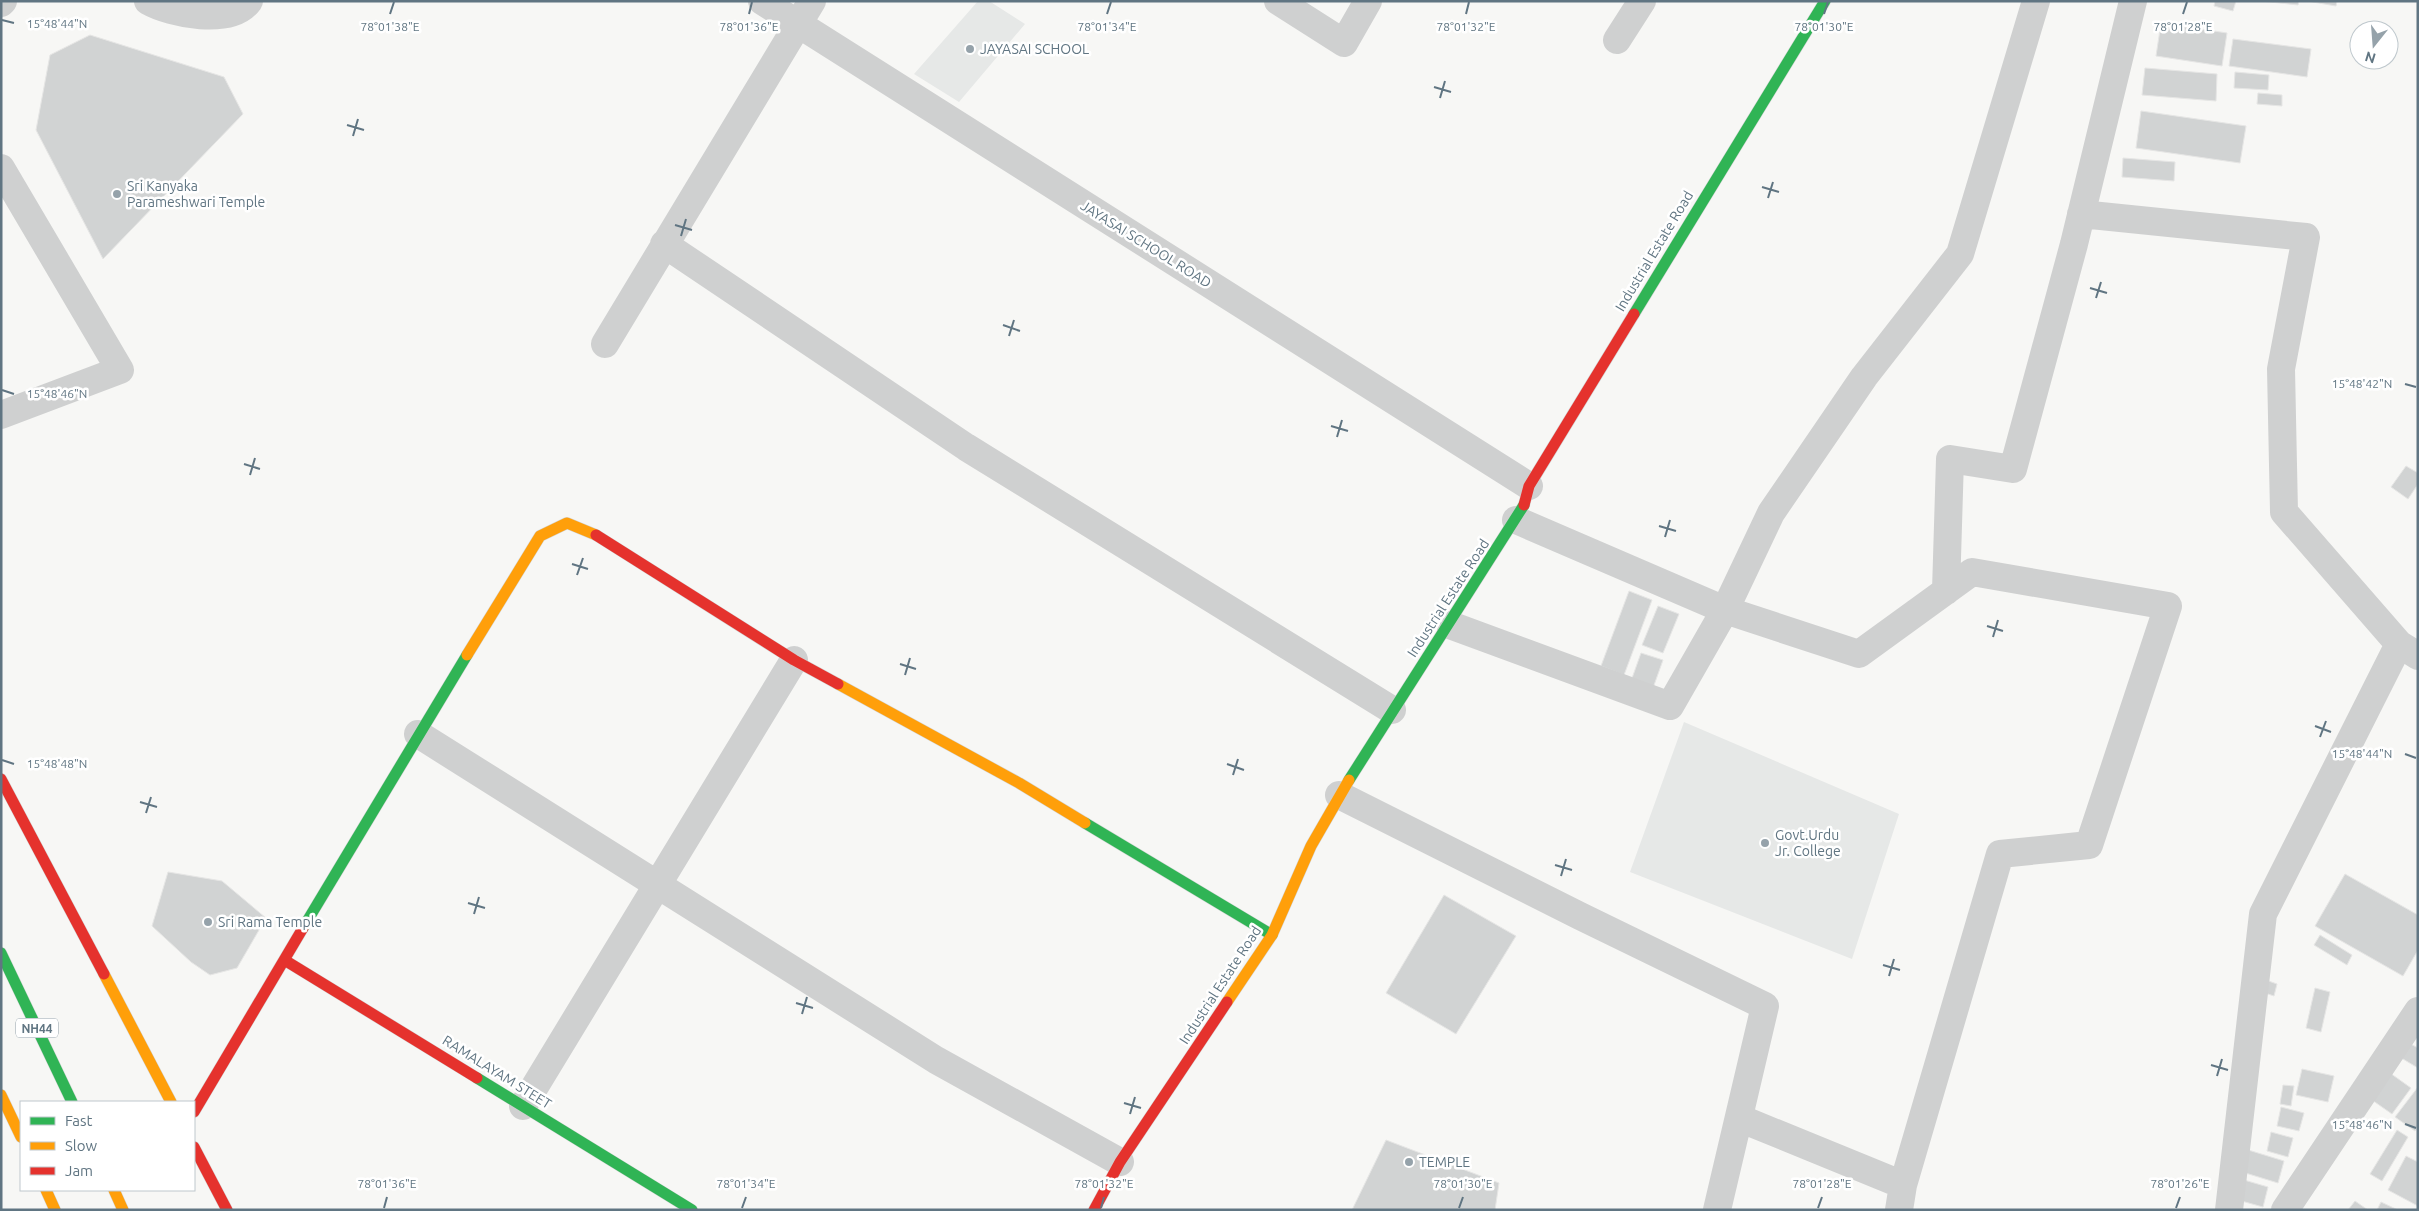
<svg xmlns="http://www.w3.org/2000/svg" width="2419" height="1211" viewBox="0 0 2419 1211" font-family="Ubuntu,sans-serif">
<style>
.built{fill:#e6e8e7}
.building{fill:#d1d3d3;stroke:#e6e6e5}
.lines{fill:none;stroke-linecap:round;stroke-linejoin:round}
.fast-casing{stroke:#d3d5d5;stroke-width:12}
.slow-casing{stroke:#d3d5d5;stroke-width:12}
.jam-casing{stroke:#d3d5d5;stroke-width:12}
.street{stroke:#cfd0d0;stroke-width:28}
.fast{stroke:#30b455;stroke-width:11}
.slow{stroke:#ff9f0a;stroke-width:11}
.jam{stroke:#e5322d;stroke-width:11}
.ticks{fill:none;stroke:#607582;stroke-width:2}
.poi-dot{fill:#95a2aa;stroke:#fff;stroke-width:2}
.labels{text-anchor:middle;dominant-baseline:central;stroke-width:5;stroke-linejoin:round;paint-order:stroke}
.shield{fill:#fff;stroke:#909ea8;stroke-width:1}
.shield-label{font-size:12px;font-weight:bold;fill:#607582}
.poi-label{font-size:14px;fill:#607582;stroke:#fff;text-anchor:start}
.street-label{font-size:14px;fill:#607582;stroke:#fff}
.ticks-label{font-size:12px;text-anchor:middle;fill:#607582;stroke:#fff;stroke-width:5;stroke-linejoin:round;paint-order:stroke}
</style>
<rect width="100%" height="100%" fill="#f7f7f5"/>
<path class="built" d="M978 1H989L1025 24 959 102 914 74Z
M1684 722 1899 814 1852 959 1630 872Z"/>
<path class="building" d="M2215 1H2236L2233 11 2214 6Z
M2261 1H2299L2298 5Z
M2307 1H2337L2336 6Z
M2161 23 2227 33 2222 66 2156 56Z
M90 35 224 77 243 114 103 259 36 130 50 55Z
M2233 39 2311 49 2307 77 2229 66Z
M2145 68 2217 74 2216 101 2142 95Z
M2235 72 2269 75 2268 90 2234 88Z
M2258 93 2282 95V106L2257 104Z
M2141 111 2246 126 2240 163 2136 148Z
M2123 158 2175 162 2174 181 2122 177Z
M2406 466 2418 473V484L2408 499 2391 487Z
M1629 591 1652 600 1624 675 1601 666Z
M1658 606 1679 614 1663 653 1642 645Z
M1641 653 1663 660 1653 688 1631 681Z
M168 872 222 881 266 918 237 968 210 975 191 962 152 926Z
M2345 874 2418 915V950L2403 976 2315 926Z
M1444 895 1516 936 1456 1034 1386 993Z
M2320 935 2352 955 2347 965 2314 945Z
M2263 979 2277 984 2274 996 2259 991Z
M2315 988 2330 992 2321 1032 2306 1028Z
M2407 1042 2418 1048V1068L2398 1056Z
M2302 1069 2334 1076 2328 1102 2296 1095Z
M2390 1073 2411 1088 2392 1114 2372 1100Z
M2283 1085 2294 1086 2291 1106 2280 1104Z
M2418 1087V1127L2415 1131 2395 1117Z
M2281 1107 2304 1113 2299 1131 2277 1126Z
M2397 1130 2408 1137 2382 1181 2370 1174Z
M2271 1132 2293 1138 2288 1157 2267 1151Z
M1386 1140 1499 1183 1495 1210H1352Z
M2245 1149 2284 1161 2278 1183 2239 1171Z
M2406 1156 2418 1162V1206L2388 1190Z
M2244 1180 2268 1187 2263 1207 2238 1200Z
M2355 1201 2368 1210H2348Z
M2381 1202 2398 1210H2377Z"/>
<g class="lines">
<defs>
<path id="fast" d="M1634 314 1825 1
M1349 780 1524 505
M1085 823 1272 935
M303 928 467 655
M1 953 72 1102
M477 1078 692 1210"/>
<path id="slow" d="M467 655 540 536 567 523 596 535
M838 684 1019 783 1085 823
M104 974 171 1102
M1227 1002 1272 935 1311 846 1349 780
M1 1095 21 1137
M46 1190 55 1210
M114 1190 123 1210"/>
<path id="jam" d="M1524 505 1529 486 1634 314
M596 535 794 660 838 684
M1 779 104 974
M286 961 477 1078
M194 1112 303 928
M194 1147 227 1210
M1094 1210 1120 1162 1227 1002"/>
</defs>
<use href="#fast" class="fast-casing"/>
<use href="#slow" class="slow-casing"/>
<use href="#jam" class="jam-casing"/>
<path class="street" d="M148 1C171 14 231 26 249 1
M762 1 1529 486
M1278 1 1344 43 1368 1
M1 3 3 1
M1617 40 1642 1
M1 168 120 370 1 415
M2081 214 2306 237 2281 369 2284 512 2399 644 2418 656
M664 244 966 447 1392 710
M605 344 812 1
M1516 520 1725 610 1859 654 1972 572 2168 606 2089 845 2000 854 1903 1185
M1946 591 1950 459 2013 469 2074 244 2133 1
M1450 625 1670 706 1725 610 1771 513 1864 377 1960 254 2036 1
M418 734 936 1060 1120 1162
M1339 795 1580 916 1765 1006 1717 1210
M523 1106 794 660
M1739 1118 1903 1185 1899 1210
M2229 1210 2263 914 2399 644
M2285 1210 2418 1011"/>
<use href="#fast" class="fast"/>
<use href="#slow" class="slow"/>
<use href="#jam" class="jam"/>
</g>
<path class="ticks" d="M390 14 394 2M749 14 752 2M1107 14 1111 2M1466 14 1469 2M1824 14 1828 2M2183 14 2187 2M2 20 14 23M1434 87 1451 92M1440 98 1445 81M347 125 364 130M353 136 358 119M1762 187 1779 192M1768 198 1773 182M675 225 692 230M681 236 686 219M2090 288 2107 293M2096 298 2101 282M1003 325 1020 331M1009 336 1014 320M2405 384 2416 387M2 390 14 394M1331 426 1348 431M1337 437 1342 420M244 464 260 469M250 475 255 458M1659 526 1676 531M1665 537 1670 520M572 564 588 569M577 575 583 558M1987 626 2003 631M1993 637 1998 620M900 664 916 669M905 675 910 658M2315 726 2331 732M2320 737 2326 721M2405 754 2416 758M2 760 14 764M1227 764 1244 770M1233 775 1238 759M140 802 157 807M146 813 151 797M1555 865 1572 870M1561 876 1566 859M468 903 485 908M474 914 479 897M1883 965 1900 970M1889 976 1894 959M796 1003 813 1008M802 1014 807 997M2211 1065 2228 1070M2217 1076 2222 1059M1124 1103 1141 1108M1130 1114 1135 1097M2405 1124 2416 1128M384 1208 387 1197M742 1208 746 1197M1101 1208 1104 1197M1459 1208 1463 1197M1818 1208 1822 1197M2176 1208 2180 1197"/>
<g class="poi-dot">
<circle cx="970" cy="49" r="5"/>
<circle cx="117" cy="194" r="5"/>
<circle cx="1765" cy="843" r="5"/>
<circle cx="208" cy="922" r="5"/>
<circle cx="1409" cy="1162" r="5"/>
</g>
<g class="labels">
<rect class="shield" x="16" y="1018.5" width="42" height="19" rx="4"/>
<g class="shield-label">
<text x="37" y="1028">NH44</text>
</g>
<g class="poi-label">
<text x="980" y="49">JAYASAI SCHOOL</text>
<text x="127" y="186">Sri Kanyaka<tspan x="127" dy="16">Parameshwari Temple</tspan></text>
<text x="1775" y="835">Govt.Urdu<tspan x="1775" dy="16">Jr. College</tspan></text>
<text x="218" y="922">Sri Rama Temple</text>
<text x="1419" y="1162">TEMPLE</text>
</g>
<g class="street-label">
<text transform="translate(1146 244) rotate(32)">JAYASAI SCHOOL ROAD</text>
<text transform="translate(1654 251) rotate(-59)">Industrial Estate Road</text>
<text transform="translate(1448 598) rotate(-57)">Industrial Estate Road</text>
<text transform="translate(1220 985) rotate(-57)">Industrial Estate Road</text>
<text transform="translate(497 1072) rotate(32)">RAMALAYAM STEET</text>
</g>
</g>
<g class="ticks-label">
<text x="57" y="28">15°48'44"N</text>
<text x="390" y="31">78°01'38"E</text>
<text x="749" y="31">78°01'36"E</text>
<text x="1107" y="31">78°01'34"E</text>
<text x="1466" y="31">78°01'32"E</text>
<text x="1824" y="31">78°01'30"E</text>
<text x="2183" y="31">78°01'28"E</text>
<text x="2362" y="388">15°48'42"N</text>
<text x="57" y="398">15°48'46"N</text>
<text x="2362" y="758">15°48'44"N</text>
<text x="57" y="768">15°48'48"N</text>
<text x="2362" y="1129">15°48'46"N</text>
<text x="387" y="1188">78°01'36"E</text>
<text x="746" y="1188">78°01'34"E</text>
<text x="1104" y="1188">78°01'32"E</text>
<text x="1463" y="1188">78°01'30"E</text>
<text x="1822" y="1188">78°01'28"E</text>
<text x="2180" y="1188">78°01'26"E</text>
</g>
<rect width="2419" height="1211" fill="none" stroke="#607582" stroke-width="5"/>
<rect x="20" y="1101" width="175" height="90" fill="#ffffff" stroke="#bfc8cd"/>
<rect x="30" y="1117" width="25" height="8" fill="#30b455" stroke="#bfc8cd"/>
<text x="65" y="1126" font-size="15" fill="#607582">Fast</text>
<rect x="30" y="1142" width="25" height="8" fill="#ff9f0a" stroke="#bfc8cd"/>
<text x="65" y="1151" font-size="15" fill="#607582">Slow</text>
<rect x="30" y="1167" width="25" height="8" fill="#e5322d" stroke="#bfc8cd"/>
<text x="65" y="1176" font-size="15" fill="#607582">Jam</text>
<g transform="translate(2374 45) rotate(197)"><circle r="24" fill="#ffffff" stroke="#bfc8cd"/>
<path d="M0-4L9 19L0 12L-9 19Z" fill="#95a2aa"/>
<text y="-8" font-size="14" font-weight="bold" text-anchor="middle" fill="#607582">N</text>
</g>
</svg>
